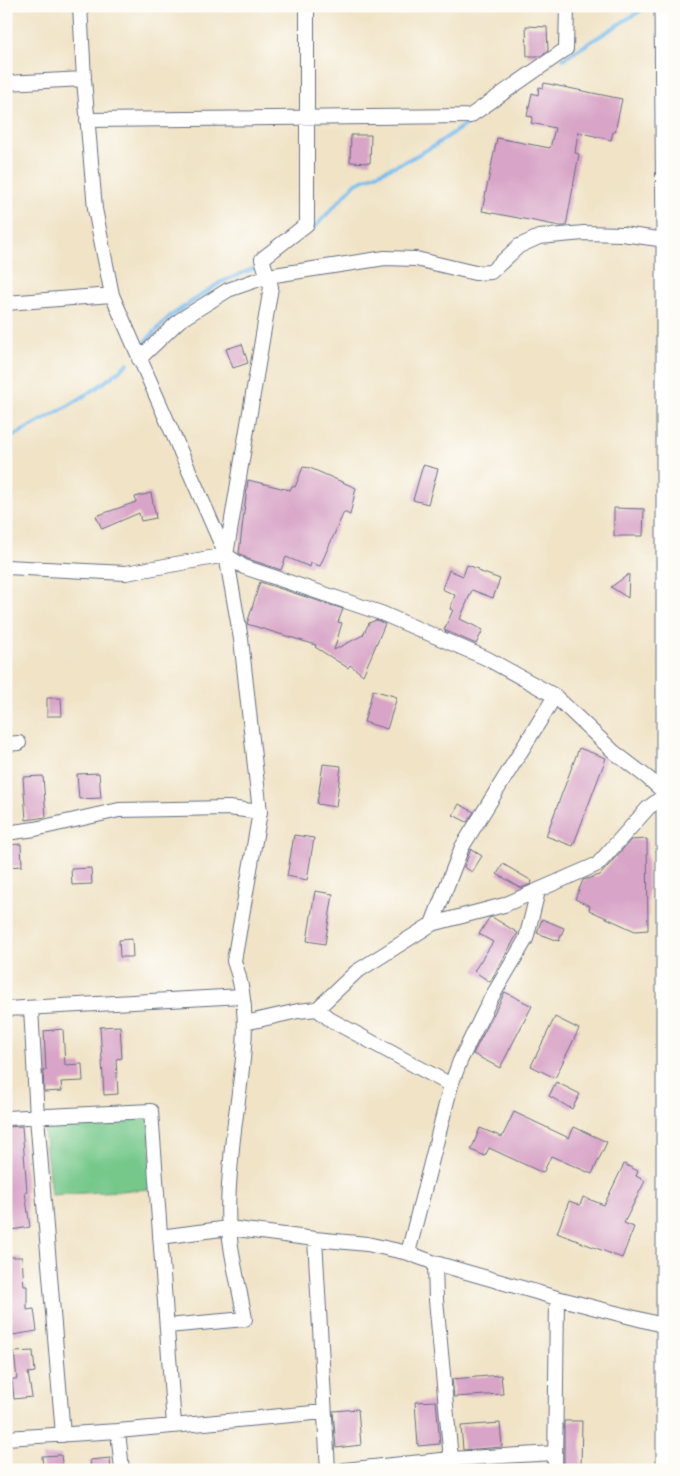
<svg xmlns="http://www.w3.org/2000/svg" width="680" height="1476" viewBox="0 0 680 1476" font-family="'IM FELL Double Pica',serif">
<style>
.green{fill:#75c88a;stroke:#487c74}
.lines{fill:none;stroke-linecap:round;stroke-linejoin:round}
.stream{stroke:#76bced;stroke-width:4}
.building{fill:#d8a4c7}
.minor-casing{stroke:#666e82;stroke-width:16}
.secondary-casing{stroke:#666e82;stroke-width:21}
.minor{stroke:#fff;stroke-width:14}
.secondary{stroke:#fff;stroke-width:19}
</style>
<rect width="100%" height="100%" fill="#fdfcf7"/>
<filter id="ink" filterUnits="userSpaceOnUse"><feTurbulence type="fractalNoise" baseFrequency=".02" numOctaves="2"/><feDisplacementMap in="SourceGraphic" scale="10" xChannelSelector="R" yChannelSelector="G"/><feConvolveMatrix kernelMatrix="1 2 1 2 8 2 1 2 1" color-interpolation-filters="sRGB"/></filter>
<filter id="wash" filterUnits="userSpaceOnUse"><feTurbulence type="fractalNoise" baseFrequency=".0096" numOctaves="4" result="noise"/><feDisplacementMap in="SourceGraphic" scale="20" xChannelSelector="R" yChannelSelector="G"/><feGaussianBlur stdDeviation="1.12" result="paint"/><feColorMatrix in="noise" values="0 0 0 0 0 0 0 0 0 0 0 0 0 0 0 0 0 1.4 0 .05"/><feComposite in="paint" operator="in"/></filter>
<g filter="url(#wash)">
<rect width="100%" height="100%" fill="#f0e3c6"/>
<path class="green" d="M149 1118 153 1189 51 1195 43 1121Z"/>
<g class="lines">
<path class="stream" d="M563 59 645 8
M310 228 315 227 356 183 406 161 434 146 472 120
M146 341 169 317 221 282 262 265
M6 440C48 417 93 395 128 363"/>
</g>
<g id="blocks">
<path class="building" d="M526 26 547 27 548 51 541 56H527Z
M544 83 622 99 615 132H613L611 140 578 132 575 153 579 154 566 226H560L482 211 497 138 550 148 555 128 531 123 533 117 527 116 532 93 538 95 539 87 543 88Z
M351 135H371L370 163 350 162Z
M242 344 248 363 233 368 226 349Z
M423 465 438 469 428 504 413 500Z
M303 467 310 468 356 488 350 515 344 512 320 566 311 563 310 567 286 557 281 570 248 559 239 553 248 480 290 490 292 486 295 487Z
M151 493 156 518 141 521 139 513 102 529 96 516 136 502 135 497Z
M614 508 644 509 643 536H614Z
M467 565 479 569 478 571 500 579 493 598 472 590 460 619 483 630 476 644 444 630 453 610 450 609 455 595 442 589 449 570 463 576Z
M629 574 628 598 611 587Z
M260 582 343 609 338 622 342 623 334 650 363 635 369 623 376 620 385 624 363 675 350 665 348 668 315 647 316 645 247 624Z
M373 690 397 697 387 729 364 722Z
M47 698H61L62 716H47Z
M579 748 606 758 573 846 546 836Z
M323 764 341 766 336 807 317 804Z
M99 773 101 798 79 799 77 774Z
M43 776 46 817 26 820 23 777Z
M459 804 474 812 467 822 453 815Z
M294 835 314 838 307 880 287 876Z
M647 839 648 930 635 931 589 910 590 906 575 899 583 880 600 875 631 840Z
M21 844 22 866 7 867 6 845Z
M471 849 482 856 472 872 464 867Z
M503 864 532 881 531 884 521 888 497 874Z
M91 868 92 884 72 885 71 869Z
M315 891 333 894 325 944 307 941Z
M492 917 518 933 490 982 474 971 493 942 479 934 489 918Z
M542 919 564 928 559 941 537 933Z
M132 939 133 957H120L119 940Z
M505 992 532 1006 500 1068 473 1054Z
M555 1017 579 1029 555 1078 531 1066Z
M120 1026 122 1058 116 1059 118 1094 104 1095 100 1027Z
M63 1029 65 1065 82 1064 83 1081 61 1082 62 1091 44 1092 43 1070H46L44 1031Z
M556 1082 580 1094 572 1109 549 1096Z
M514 1112 569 1138 574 1127 607 1142 592 1174 551 1156 543 1173 489 1148 485 1156 471 1150 480 1128 502 1137Z
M22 1126 27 1192H25L30 1227 11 1230 6 1196V1127Z
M624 1164 638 1171 636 1176 645 1181 624 1223 634 1227 622 1258 557 1233 569 1201 580 1205 583 1197 604 1205Z
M6 1257H22L24 1286H27V1310L34 1309 37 1331 13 1335 6 1284Z
M33 1351 35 1372 28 1373 32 1397 14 1399 12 1379H17L14 1352Z
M501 1375 503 1394 454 1397 452 1379Z
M436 1401 440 1444 418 1446 415 1402Z
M358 1409 361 1445 336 1448 333 1411Z
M564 1421H582L581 1465H564Z
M500 1423 502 1447 463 1450 461 1426Z
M61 1455 63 1470H43L42 1456Z
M110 1458 111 1470H91L90 1460Z"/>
</g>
</g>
<g filter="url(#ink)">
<use href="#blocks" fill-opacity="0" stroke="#666e82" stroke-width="1"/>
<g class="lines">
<defs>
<path id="minor" d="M80 6 84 79 95 209 112 295 226 555 241 639 260 812 234 961C258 1025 235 1095 231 1160 229 1181 227 1209 229 1229 231 1258 240 1290 245 1319L167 1326
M6 83 84 79
M87 120 470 116 566 49 567 6
M6 303 112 295
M139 359 180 320 228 290 268 276 385 258 416 259 475 273 491 272 519 246 539 237 584 233 622 234 666 240
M226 555 271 287 262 259 307 224V6
M6 567 126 573 226 555 244 567 381 613 486 658 555 696 614 752 648 778 666 794 671 796
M6 744 19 743
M6 833 35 829 119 810 229 808 260 812
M432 924 462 847 555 696
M31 1008 37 1117 63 1435
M6 1009 242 996
M317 1009 331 1020 451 1085
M245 1023 298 1011 317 1009 356 972 432 924 504 905 598 864 648 808 666 794
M6 1118 151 1111 174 1425
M160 1237 229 1228 315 1239 367 1244 408 1253 435 1263 557 1298 674 1328
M315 1239 328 1470
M408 1253 451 1085 460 1061 490 1000 526 939 538 891
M435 1263 436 1300 451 1459
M118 1431 122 1470
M6 1438 118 1431 324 1412
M344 1470 451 1459 555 1453
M555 1470 557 1298"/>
<path id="secondary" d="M664 6 666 240V1470"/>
</defs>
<use href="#minor" class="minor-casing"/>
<use href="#secondary" class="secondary-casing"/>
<use href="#minor" class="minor"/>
<use href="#secondary" class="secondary"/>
</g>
</g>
<rect width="680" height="1476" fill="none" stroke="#fdfcf7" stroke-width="25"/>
</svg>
